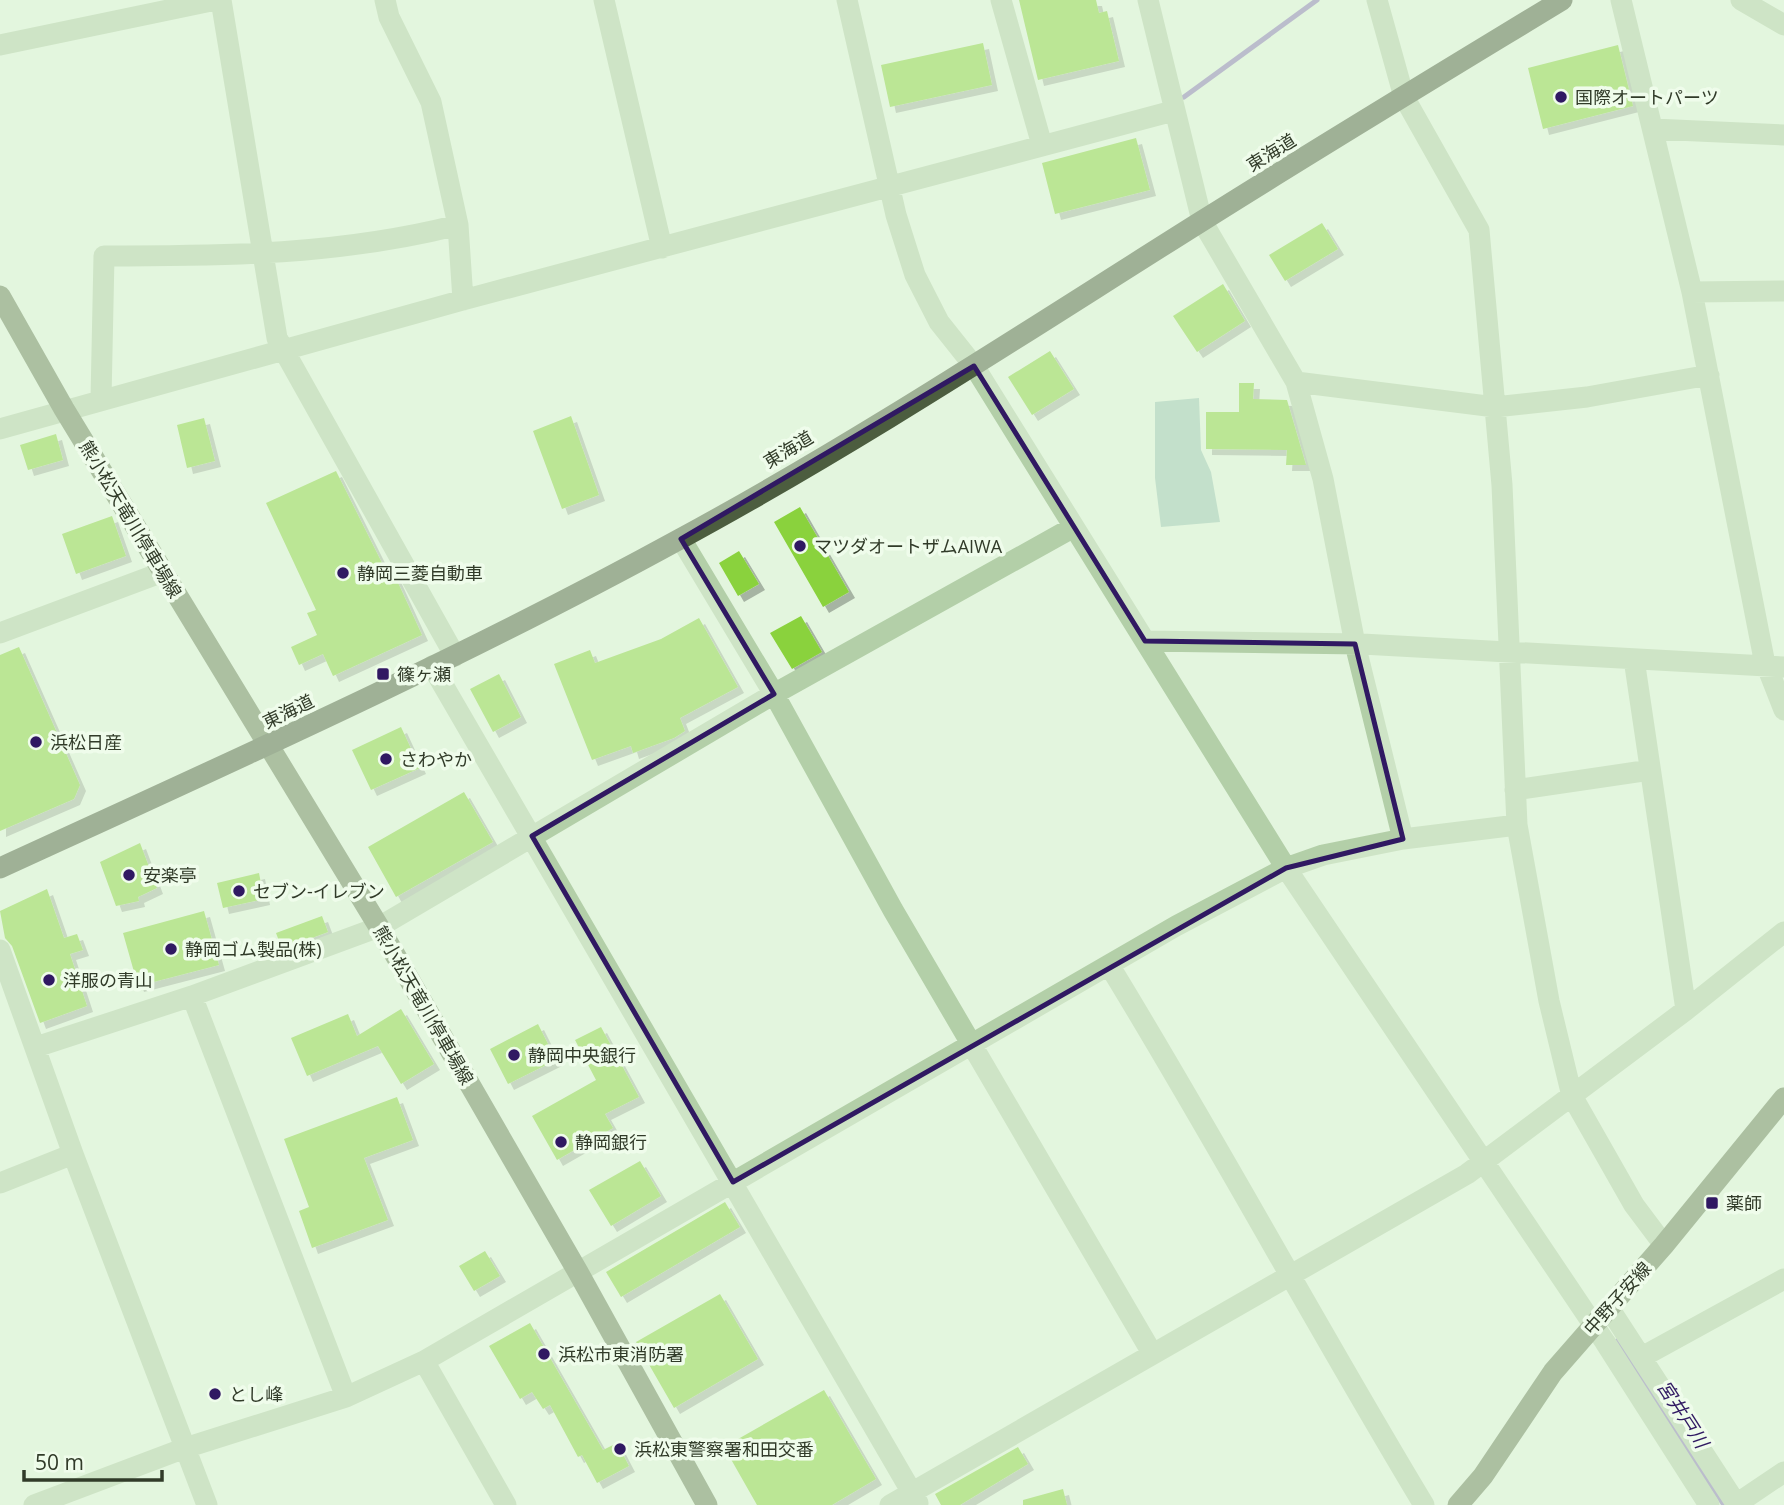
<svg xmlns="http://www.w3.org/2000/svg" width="1784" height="1505" viewBox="0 0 1784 1505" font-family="'Open Sans','Noto Sans JP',sans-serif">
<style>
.green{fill:#9bc6b4}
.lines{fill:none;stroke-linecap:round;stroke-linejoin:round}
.stream{stroke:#8a79b6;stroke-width:5}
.building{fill:#8ad23e;filter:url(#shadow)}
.minor{stroke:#b3cfa8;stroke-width:21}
.major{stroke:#687f58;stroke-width:21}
.highway{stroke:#4c5d3f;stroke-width:21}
.marked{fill:none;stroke:#301962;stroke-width:5;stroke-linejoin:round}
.poi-dot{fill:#301962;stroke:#effceb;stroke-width:2.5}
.labels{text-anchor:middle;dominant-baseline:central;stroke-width:7;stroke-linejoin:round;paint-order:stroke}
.poi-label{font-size:18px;fill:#313b29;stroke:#effceb;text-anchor:start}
.street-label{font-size:18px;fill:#313b29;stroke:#effceb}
.water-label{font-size:19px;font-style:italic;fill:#301962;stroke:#effceb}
</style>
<defs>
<filter id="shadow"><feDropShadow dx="6" dy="6" stdDeviation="0" flood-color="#0004"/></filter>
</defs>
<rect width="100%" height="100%" fill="#e3f5de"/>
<path class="green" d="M1199 398 1201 450 1211 472 1220 522 1161 527 1155 478V402Z"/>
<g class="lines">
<path class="stream" d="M1184 97 1317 0
M1617 1341 1724 1505"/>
</g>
<path class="building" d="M1019 0H1096L1099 13 1107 11 1119 61 1038 80Z
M983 43 992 85 890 107 881 65Z
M1618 45 1633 106 1543 129 1528 68Z
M1136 138 1150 190 1055 214 1042 163Z
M1322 223 1338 249 1285 281 1269 255Z
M1223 284 1245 321 1197 352 1173 316Z
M1050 351 1074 389 1032 415 1008 377Z
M1239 383H1254L1253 399 1287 400 1306 465H1286L1287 450 1206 449V412H1239Z
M571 416 599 495 562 509 533 431Z
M204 418 215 461 187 468 177 425Z
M56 434 63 460 28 470 20 445Z
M336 471 388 575 394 574 422 635 333 676 323 654 299 665 291 647 317 635 307 613 316 610 266 503Z
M800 507 849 592 823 607 774 522Z
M112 516 126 556 76 574 62 534Z
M739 551 759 584 738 596 719 563Z
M801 616 822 652 792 669 770 633Z
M699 618 738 687 680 718 685 731 674 738 633 753 631 746 592 760 554 664 590 650 595 663 661 639Z
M19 647 80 785 74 799 0 831V655Z
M499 674 521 717 493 732 470 689Z
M401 727 420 768 371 790 352 750Z
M464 792 493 842 396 897 368 847Z
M140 843 157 888 138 897 139 901 116 906 100 862Z
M259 873 264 899 223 908 217 883Z
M47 889 64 938 77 934 83 950 70 954 87 1006 40 1023 12 946 5 938 0 911Z
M204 911 219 965 138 986 123 933Z
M322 916 328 932 282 949 276 933Z
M401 1009 434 1064 401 1084 378 1046 307 1076 291 1038 348 1014 357 1036Z
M538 1024 556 1060 508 1084 490 1049Z
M601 1027 639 1097 605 1114 613 1128 557 1160 532 1116 596 1080 575 1040Z
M397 1097 413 1140 364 1158 388 1220 312 1248 299 1211 309 1207 284 1139Z
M640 1161 661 1196 611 1226 589 1190Z
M725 1202 740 1227 621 1297 606 1272Z
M485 1251 500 1276 474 1291 459 1266Z
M720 1294 758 1359 674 1408 636 1342Z
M530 1323 603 1450 617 1443 629 1466 597 1483 582 1455 578 1457 550 1405 543 1409 532 1392 520 1399 489 1346Z
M824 1390 876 1479 832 1505H757L724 1447Z
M1018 1447 1028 1464 960 1505H941L935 1494Z
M1063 1489 1067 1505H1023V1500Z"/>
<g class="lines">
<path class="minor" d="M221 0 277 338 455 656
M385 0 389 17 431 102 458 225
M604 0 662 248
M847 0 896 215 915 275 939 322 974 366 1286 868 1605 1342 1709 1505
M1001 0 1042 145
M1148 0 1202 221 1296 382 1495 407 1587 397 1709 375
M1377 0 1404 97 1479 230 1502 485 1517 825 1549 1001 1572 1096 1634 1205 1664 1245
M1621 0 1692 292 1764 659 1784 710
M1741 0 1784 25
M0 45 216 0
M1653 129 1784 135
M1692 292 1784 291
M1296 382 1323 479 1355 644 1403 839 1517 825
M101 399 104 256C225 256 340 255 458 225L463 300
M0 429 463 300 1173 111
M681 539 774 694 893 910 1152 1353
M0 633 163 572
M1145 641 1362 644 1784 667
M1634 659 1686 1010
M432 666 918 1503
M1515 790 1650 770
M0 950 73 1154 207 1505
M1109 965C1218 1143 1316 1326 1424 1505
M192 996 346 1397
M36 1047 192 996 379 927 774 694 1072 528
M0 1183 73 1154
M1609 1308 1737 1505
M1642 1357 1784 1279
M424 1361 506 1505
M34 1505 185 1448 346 1397 424 1361 1176 926 1286 868 1323 855 1403 839
M890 1505 1467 1174 1686 1010 1784 932
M1735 1505 1784 1472"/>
<path class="major" d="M0 296 64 409 379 927 578 1272 707 1505
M1458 1505 1483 1476 1553 1372 1664 1245 1784 1098"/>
<path class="highway" d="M0 868C229 763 459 660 680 539 859 442 1030 329 1202 221 1321 146 1442 73 1562 0"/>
</g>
<path d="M0 0H1784V1505H0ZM974 366 1145 641 1355 644 1403 839 1286 868 733 1182 532 836 774 694 681 539Z" fill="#e3f5de" fill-opacity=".55" fill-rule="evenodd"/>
<path class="marked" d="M974 366 1145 641 1355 644 1403 839 1286 868 733 1182 532 836 774 694 681 539Z"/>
<g class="poi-dot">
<circle cx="1561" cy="97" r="7"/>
<circle cx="800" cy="546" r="7"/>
<circle cx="343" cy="573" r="7"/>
<rect x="376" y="667" width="14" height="14" rx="3.5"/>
<circle cx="36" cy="742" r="7"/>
<circle cx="386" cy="759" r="7"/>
<circle cx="129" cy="875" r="7"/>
<circle cx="239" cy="891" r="7"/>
<circle cx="171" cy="949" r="7"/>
<circle cx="49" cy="980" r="7"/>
<circle cx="514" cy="1055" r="7"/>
<circle cx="561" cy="1142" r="7"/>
<rect x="1705" y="1196" width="14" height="14" rx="3.5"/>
<circle cx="544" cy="1354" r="7"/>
<circle cx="215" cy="1394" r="7"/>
<circle cx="620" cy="1449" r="7"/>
</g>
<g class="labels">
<g class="poi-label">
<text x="1575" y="97">国際オートパーツ</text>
<text x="814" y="546">マツダオートザムAIWA</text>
<text x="357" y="573">静岡三菱自動車</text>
<text x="397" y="674">篠ヶ瀬</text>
<text x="50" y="742">浜松日産</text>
<text x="400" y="759">さわやか</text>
<text x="143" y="875">安楽亭</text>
<text x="253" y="891">セブン-イレブン</text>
<text x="185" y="949">静岡ゴム製品(株)</text>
<text x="63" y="980">洋服の青山</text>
<text x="528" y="1055">静岡中央銀行</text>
<text x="575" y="1142">静岡銀行</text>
<text x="1726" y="1203">薬師</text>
<text x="558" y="1354">浜松市東消防署</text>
<text x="229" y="1394">とし峰</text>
<text x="634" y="1449">浜松東警察署和田交番</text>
</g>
<g class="street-label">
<text transform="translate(1271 152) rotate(-32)">東海道</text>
<text transform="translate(788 449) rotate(-31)">東海道</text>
<text transform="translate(131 519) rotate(59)">熊小松天竜川停車場線</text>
<text transform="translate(288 711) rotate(-26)">東海道</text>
<text transform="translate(424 1005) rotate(60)">熊小松天竜川停車場線</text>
<text transform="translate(1617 1298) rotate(-48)">中野子安線</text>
</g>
<g class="water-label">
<text transform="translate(1683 1414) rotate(57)">宮井戸川</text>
</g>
</g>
<path d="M24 1470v10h138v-10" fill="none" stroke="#313b29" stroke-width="3.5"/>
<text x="35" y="1470" font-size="21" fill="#313b29" stroke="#effceb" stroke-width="5" paint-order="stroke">50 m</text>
</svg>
